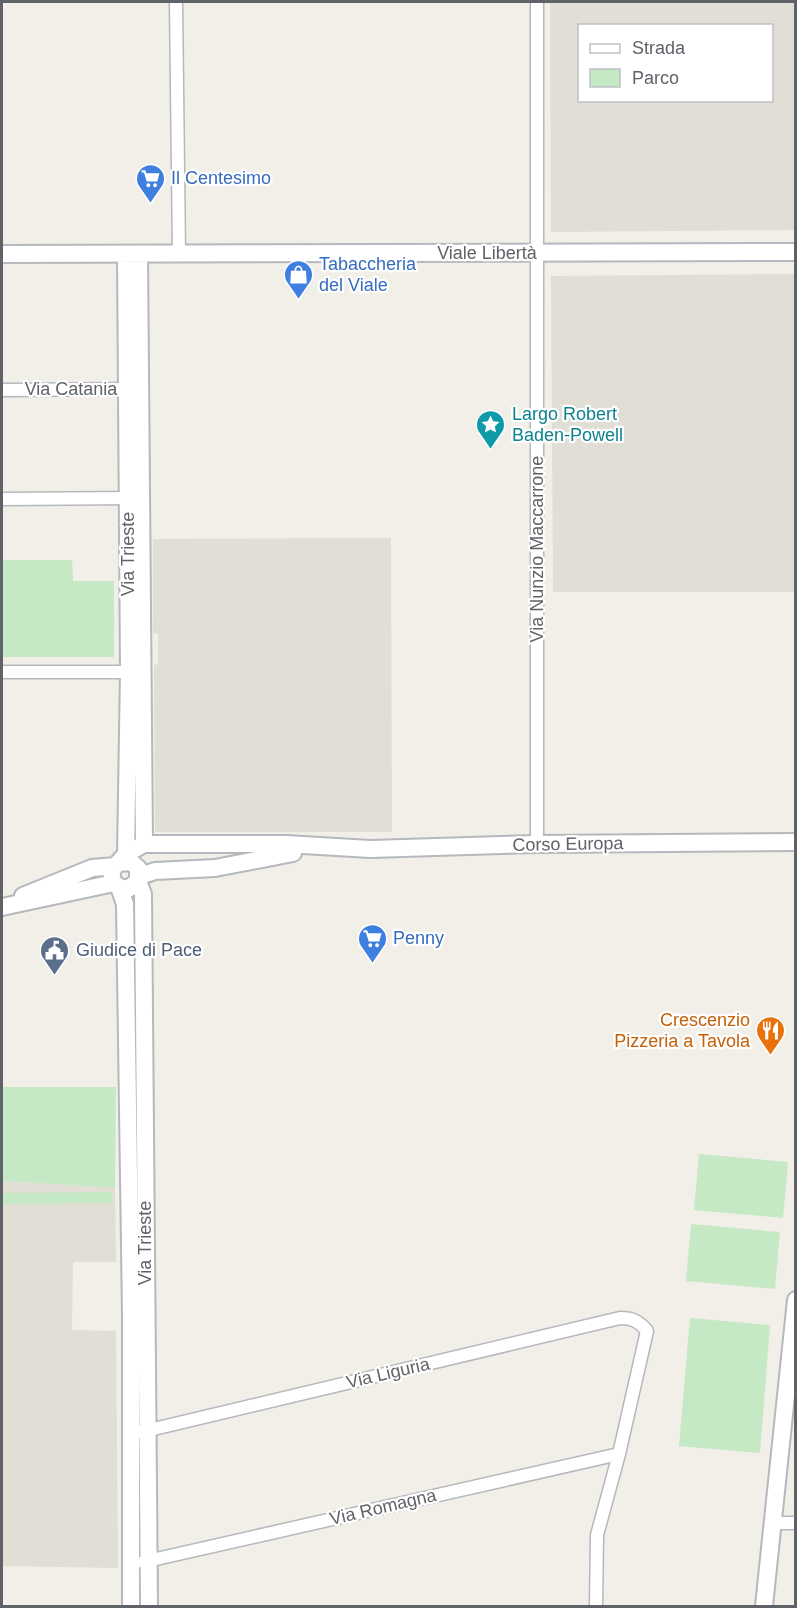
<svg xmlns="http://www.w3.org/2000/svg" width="797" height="1608" viewBox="0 0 797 1608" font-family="Arial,sans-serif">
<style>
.education{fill:#e1ded6;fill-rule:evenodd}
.green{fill:#c5e8c5}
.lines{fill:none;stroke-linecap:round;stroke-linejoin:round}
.minor-casing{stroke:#b5b8bc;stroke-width:15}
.tertiary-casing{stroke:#b5b8bc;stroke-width:20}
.minor{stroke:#fff;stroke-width:12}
.tertiary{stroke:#fff;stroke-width:16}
.labels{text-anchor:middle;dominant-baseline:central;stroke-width:4.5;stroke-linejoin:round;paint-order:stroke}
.shop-label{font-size:18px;fill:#366cbe;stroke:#fff;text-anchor:start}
.street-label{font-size:18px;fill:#5f6368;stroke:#fff}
.culture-label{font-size:18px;fill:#0d838f;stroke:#fff;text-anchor:start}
.service-label{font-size:18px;fill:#4e5e75;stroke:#fff;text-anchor:start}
.food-label{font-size:18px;fill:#c56008;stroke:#fff;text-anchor:end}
</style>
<rect width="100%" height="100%" fill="#f1efe8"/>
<path class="education" d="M550 2H795V230L551 232ZM580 26H772V100H580Z
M795 274V592H553L551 276Z
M391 538 392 832H155L154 665 158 664V634L153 633V539Z
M2 1181 115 1188 116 1262H73L72 1330 116 1331 118 1568 2 1566Z"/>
<path class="green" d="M2 560H72L73 581H114V657H2Z
M2 1087H116L115 1188 2 1181Z
M699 1154 788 1162 783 1218 694 1210Z
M112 1192V1203L2 1204V1193Z
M691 1224 780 1232 775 1289 686 1281Z
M690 1318 770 1325 760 1453 679 1446Z"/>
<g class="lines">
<defs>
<path id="minor" d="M176 2 179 254
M537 2V844
M2 390 135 389
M2 499 135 498
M2 672H135
M141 1432 620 1318C632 1318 639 1321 647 1331L619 1454 597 1535 596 1606
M773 1523H796
M143 1562 619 1454"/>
<path id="tertiary" d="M2 254 796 252
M126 254 129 672 126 854
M139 254 144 844
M118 863 126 854 144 844H286L370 849 537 844 796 842
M140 876 155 871 215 868 293 853
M138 881 143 894 149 1606
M119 887 125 904 131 1314V1606
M23 896 92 868 115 866
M2 907 114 883 119 887 128 889 138 881V868L131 862 118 863C111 869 110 875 114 883
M764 1606 796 1300"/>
</defs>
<use href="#minor" class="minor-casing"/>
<use href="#tertiary" class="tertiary-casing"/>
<use href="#minor" class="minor"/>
<use href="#tertiary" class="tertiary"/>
</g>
<defs>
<symbol id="supermarket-pin" viewBox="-11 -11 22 30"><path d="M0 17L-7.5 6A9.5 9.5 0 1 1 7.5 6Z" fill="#3f7fe0" stroke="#fff"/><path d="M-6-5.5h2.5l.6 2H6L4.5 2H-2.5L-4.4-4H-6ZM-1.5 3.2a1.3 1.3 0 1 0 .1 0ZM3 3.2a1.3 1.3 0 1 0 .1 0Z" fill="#fff"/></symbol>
<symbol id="shop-pin" viewBox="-11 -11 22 30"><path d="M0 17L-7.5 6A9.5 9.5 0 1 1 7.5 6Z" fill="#3f7fe0" stroke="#fff"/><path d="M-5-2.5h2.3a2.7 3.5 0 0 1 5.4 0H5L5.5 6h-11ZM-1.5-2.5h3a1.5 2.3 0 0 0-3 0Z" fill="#fff"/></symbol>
<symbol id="sight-pin" viewBox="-11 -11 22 30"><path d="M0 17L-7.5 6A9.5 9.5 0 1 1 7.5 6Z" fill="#0f9aa8" stroke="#fff"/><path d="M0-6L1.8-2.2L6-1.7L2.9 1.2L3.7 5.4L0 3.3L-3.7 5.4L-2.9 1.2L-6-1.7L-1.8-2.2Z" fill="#fff"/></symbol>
<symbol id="civic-pin" viewBox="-11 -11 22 30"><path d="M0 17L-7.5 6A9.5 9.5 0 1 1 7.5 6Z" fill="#5c6f8a" stroke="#fff"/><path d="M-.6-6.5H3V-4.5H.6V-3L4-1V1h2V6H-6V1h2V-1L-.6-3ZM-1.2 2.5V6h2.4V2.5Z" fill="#fff"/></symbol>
<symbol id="restaurant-pin" viewBox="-11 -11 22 30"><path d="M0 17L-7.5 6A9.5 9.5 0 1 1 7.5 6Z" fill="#e8710a" stroke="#fff"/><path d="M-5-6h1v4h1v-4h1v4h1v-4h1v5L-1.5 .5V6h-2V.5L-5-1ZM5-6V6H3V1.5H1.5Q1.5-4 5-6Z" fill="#fff"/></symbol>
</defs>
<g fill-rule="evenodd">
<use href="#supermarket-pin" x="134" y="162" width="33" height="45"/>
<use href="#shop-pin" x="282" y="258" width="33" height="45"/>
<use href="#sight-pin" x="474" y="408" width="33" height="45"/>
<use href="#supermarket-pin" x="356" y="922" width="33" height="45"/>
<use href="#civic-pin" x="38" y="934" width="33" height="45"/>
<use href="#restaurant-pin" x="754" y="1014" width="33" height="45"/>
</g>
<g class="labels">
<g class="shop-label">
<text x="171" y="178">Il Centesimo</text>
<text x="319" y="264">Tabaccheria<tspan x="319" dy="21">del Viale</tspan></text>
<text x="393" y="938">Penny</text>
</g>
<g class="street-label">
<text x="487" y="253">Viale Libertà</text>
<text x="71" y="389">Via Catania</text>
<text transform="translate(537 549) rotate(-90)">Via Nunzio Maccarrone</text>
<text transform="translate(128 554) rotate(-90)">Via Trieste</text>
<text transform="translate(568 844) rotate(-1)">Corso Europa</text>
<text transform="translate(145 1243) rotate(-90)">Via Trieste</text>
<text transform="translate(388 1373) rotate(-13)">Via Liguria</text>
<text transform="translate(383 1507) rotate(-13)">Via Romagna</text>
</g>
<g class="culture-label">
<text x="512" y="414">Largo Robert<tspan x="512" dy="21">Baden-Powell</tspan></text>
</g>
<g class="service-label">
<text x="76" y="950">Giudice di Pace</text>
</g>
<g class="food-label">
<text x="750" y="1020">Crescenzio<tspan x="750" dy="21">Pizzeria a Tavola</tspan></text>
</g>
</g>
<rect width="797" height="1608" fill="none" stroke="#5f6368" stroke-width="6"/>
<rect x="578" y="24" width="195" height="78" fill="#ffffff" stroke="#bfc1c3" stroke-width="1.5"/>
<rect x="590" y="44" width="30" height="9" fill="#ffffff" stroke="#bfc1c3" stroke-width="1.5"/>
<text x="632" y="54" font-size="18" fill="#5f6368">Strada</text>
<rect x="590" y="69" width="30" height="18" fill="#c5e8c5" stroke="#bfc1c3" stroke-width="1.5"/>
<text x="632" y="84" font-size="18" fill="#5f6368">Parco</text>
</svg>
